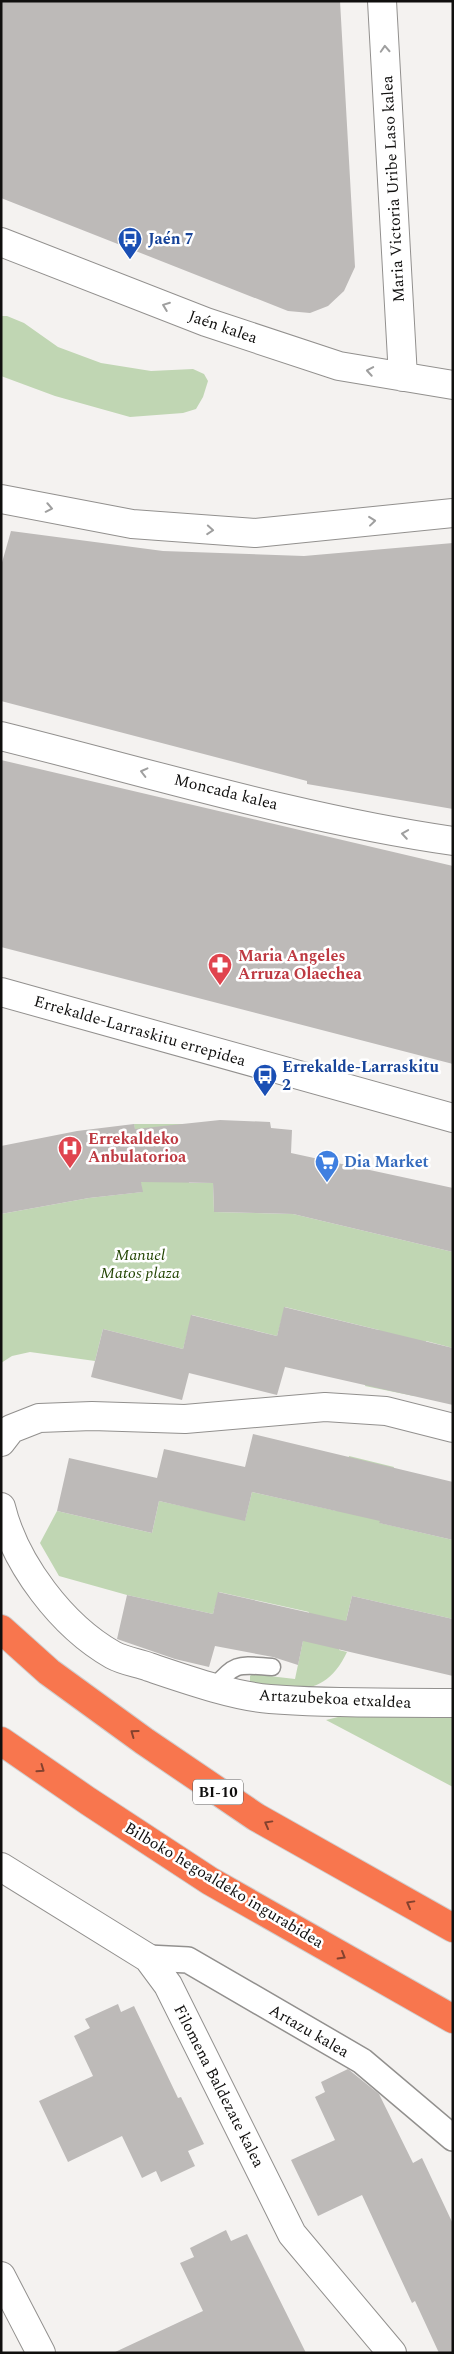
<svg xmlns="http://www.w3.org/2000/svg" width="454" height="2354" viewBox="0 0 454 2354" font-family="Spectral,serif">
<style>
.green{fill:#c0d6b3}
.building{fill:#bdbab8}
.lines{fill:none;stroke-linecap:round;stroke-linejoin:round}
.service-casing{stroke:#92908e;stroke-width:19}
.pedestrian-casing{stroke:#92908e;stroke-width:28}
.minor-casing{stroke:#92908e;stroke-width:30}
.motorway-casing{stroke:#cfcfcf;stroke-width:30}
.service{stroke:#fff;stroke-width:16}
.pedestrian{stroke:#fff;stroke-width:25}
.minor{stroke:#fff;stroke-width:28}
.motorway{stroke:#f8764e;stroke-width:28}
.oneway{stroke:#9f9f9f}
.oneway2{stroke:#84422e}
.labels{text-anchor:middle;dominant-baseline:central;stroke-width:5;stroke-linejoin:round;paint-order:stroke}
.shield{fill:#fff;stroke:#585756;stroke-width:1}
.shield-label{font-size:15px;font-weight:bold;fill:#100f0e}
.street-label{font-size:16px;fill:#100f0e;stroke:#fff}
.transit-label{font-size:16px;font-weight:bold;fill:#164399;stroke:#fff;text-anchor:start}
.health-label{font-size:16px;font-weight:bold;fill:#be3a42;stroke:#fff;text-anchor:start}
.shop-label{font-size:16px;font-weight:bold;fill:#366cbe;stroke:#fff;text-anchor:start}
.park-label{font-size:16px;font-style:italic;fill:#244604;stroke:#fff}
</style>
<rect width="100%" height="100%" fill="#f4f2f0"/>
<path class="green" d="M1 316H7L24 323 58 347 101 363 151 371 193 369 204 374 208 381 203 397 196 409 183 413 130 417 55 396 1 376Z
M134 1124H182L189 1183H213L214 1212 293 1214 453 1252V1348L426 1341 414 1396 365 1386 379 1330 285 1307 277 1336 192 1315 183 1349 103 1329 95 1361 30 1352 12 1356 1 1363V1214L89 1198 142 1192Z
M349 1456 394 1467 380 1523 453 1540V1619L352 1596 339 1650 347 1652C326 1697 292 1693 250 1682V1676L252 1674 295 1679 309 1612 219 1592 213 1614 127 1595 59 1576 40 1543 57 1511 152 1533 159 1501 245 1520 252 1492 337 1511Z
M358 1712 453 1716V1787L326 1720Z"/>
<path class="building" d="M1 1H340L355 267 344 291 328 306 310 313 288 311 1 198Z
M11 531 163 551 304 556 453 543V809L307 784V781L1 701V566Z
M1 760 453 866V1064L1 947Z
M220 1120 270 1122 271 1128 292 1130 291 1153 453 1188V1252L293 1214 214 1212 213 1183 141 1182 143 1192 89 1198 1 1214V1146L77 1131 134 1124 135 1129Z
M284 1307 453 1348V1405L285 1367 277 1395 189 1373 182 1400 91 1377 103 1329 183 1349 191 1315 277 1336Z
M253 1434 453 1482V1540L379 1523 380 1521 252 1492 245 1521 159 1501 152 1533 57 1511 69 1458 157 1478 164 1449 245 1467Z
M218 1592 346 1621 352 1596 453 1619V1676L303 1641 298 1665 273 1657 215 1646 209 1667 175 1659 117 1639 127 1595 213 1614Z
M118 2004 121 2012 134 2006 178 2098 181 2097 204 2144 188 2151 195 2166 161 2182 156 2171 142 2178 122 2136 68 2162 39 2101 93 2076 74 2036 90 2028 85 2019Z
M348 2069 379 2094 413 2163 422 2158 453 2224V2353H439L415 2301 412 2303 362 2195 318 2216 291 2160 335 2140 315 2097 325 2092 321 2082Z
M226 2230 231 2241 247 2234 306 2353H113L203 2311 180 2263 194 2257 190 2248Z"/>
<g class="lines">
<defs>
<path id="service" d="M215 1687C235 1661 241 1665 272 1667"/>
<path id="pedestrian" d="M148 1958 188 1960 362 2061 453 2138"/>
<path id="minor" d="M382 1 403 377
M1 242 206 322 339 366 453 385
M1 499 132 524 255 533 453 513
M1 736C150 773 300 819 453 841
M1 992 453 1118
M1 1442 11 1429 39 1418 92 1416 185 1419 325 1407 386 1411 453 1428
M1 1507C15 1564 62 1626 113 1655 124 1661 138 1663 149 1667 185 1679 233 1696 270 1699 331 1704 392 1702 453 1703
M1 1867 148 1958 168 1985 292 2234 392 2353
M1 2276 41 2353"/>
<path id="motorway" d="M1 1629 49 1672 144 1741 256 1817 453 1928
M1 1741 88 1801 210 1881 453 2019"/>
</defs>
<use href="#service" class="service-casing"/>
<use href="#pedestrian" class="pedestrian-casing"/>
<use href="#minor" class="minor-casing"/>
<use href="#motorway" class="motorway-casing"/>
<use href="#service" class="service"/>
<use href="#pedestrian" class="pedestrian"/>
<use href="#minor" class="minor"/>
<use href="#motorway" class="motorway"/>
</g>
<defs><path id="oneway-chevron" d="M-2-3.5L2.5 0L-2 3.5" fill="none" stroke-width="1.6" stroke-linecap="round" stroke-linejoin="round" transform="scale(1.25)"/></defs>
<g class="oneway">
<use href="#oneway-chevron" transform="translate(385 49) rotate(-93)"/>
<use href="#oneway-chevron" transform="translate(166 306) rotate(-159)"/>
<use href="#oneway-chevron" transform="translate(370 371) rotate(-170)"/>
<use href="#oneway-chevron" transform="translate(49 508) rotate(11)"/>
<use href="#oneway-chevron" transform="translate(372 521) rotate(-6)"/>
<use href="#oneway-chevron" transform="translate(210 530) rotate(4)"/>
<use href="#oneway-chevron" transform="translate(144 772) rotate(-166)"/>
<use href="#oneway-chevron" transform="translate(405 834) rotate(-171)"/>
</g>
<g class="oneway2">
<use href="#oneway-chevron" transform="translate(134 1733) rotate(-144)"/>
<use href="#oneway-chevron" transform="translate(41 1769) rotate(35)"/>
<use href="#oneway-chevron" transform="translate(268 1824) rotate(-151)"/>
<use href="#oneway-chevron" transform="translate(410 1904) rotate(-151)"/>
<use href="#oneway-chevron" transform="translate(342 1956) rotate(30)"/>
</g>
<defs>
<symbol id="bus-pin" viewBox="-11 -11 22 30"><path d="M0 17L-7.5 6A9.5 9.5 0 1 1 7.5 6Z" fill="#1a4fb4" stroke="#fff"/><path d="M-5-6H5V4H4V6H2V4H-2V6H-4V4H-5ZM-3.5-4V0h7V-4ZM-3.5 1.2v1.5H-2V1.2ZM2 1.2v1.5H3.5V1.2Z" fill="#fff"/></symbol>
<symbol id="pharmacy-pin" viewBox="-11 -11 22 30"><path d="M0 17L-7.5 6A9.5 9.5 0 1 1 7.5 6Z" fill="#e0444e" stroke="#fff"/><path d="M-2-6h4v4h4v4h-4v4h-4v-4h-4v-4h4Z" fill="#fff"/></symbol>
<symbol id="hospital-pin" viewBox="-11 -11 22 30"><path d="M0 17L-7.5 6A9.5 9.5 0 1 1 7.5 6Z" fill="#e0444e" stroke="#fff"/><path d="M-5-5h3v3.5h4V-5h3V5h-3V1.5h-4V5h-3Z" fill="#fff"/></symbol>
<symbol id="supermarket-pin" viewBox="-11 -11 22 30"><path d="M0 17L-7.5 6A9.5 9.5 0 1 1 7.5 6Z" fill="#3f7fe0" stroke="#fff"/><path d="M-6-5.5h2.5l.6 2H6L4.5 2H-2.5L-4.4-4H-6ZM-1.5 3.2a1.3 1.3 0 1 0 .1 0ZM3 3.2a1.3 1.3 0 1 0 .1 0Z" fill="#fff"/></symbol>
</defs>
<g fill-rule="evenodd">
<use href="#bus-pin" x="116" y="225" width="28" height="38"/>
<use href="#pharmacy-pin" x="206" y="951" width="28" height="38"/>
<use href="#bus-pin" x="251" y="1062" width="28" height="38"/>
<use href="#hospital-pin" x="56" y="1134" width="28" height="38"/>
<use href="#supermarket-pin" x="313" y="1148" width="28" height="38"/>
</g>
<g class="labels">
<rect class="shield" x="193" y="1779.5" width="50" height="25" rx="4"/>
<g class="shield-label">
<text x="218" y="1792">BI-10</text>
</g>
<g class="street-label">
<text transform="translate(393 189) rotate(-93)">Maria Victoria Uribe Laso kalea</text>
<text transform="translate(223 327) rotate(19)">Jaén kalea</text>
<text transform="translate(226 792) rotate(14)">Moncada kalea</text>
<text transform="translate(140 1031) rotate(16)">Errekalde-Larraskitu errepidea</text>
<text transform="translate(335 1699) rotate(3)">Artazubekoa etxaldea</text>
<text transform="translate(224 1885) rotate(31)">Bilboko hegoaldeko ingurabidea</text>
<text transform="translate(309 2031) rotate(30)">Artazu kalea</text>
<text transform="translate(219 2086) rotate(63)">Filomena Baldezate kalea</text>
</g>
<g class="transit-label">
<text x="148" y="239">Jaén 7</text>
<text x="282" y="1067">Errekalde-Larraskitu<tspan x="282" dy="18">2</tspan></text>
</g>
<g class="health-label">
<text x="238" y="956">Maria Angeles<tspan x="238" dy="18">Arruza Olaechea</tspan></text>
<text x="88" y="1139">Errekaldeko<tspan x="88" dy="18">Anbulatorioa</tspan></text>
</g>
<g class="shop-label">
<text x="344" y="1162">Dia Market</text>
</g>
<g class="park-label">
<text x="140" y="1255">Manuel<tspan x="140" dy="18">Matos plaza</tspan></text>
</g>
</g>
<rect width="454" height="2354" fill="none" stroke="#100f0e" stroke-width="5"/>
</svg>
